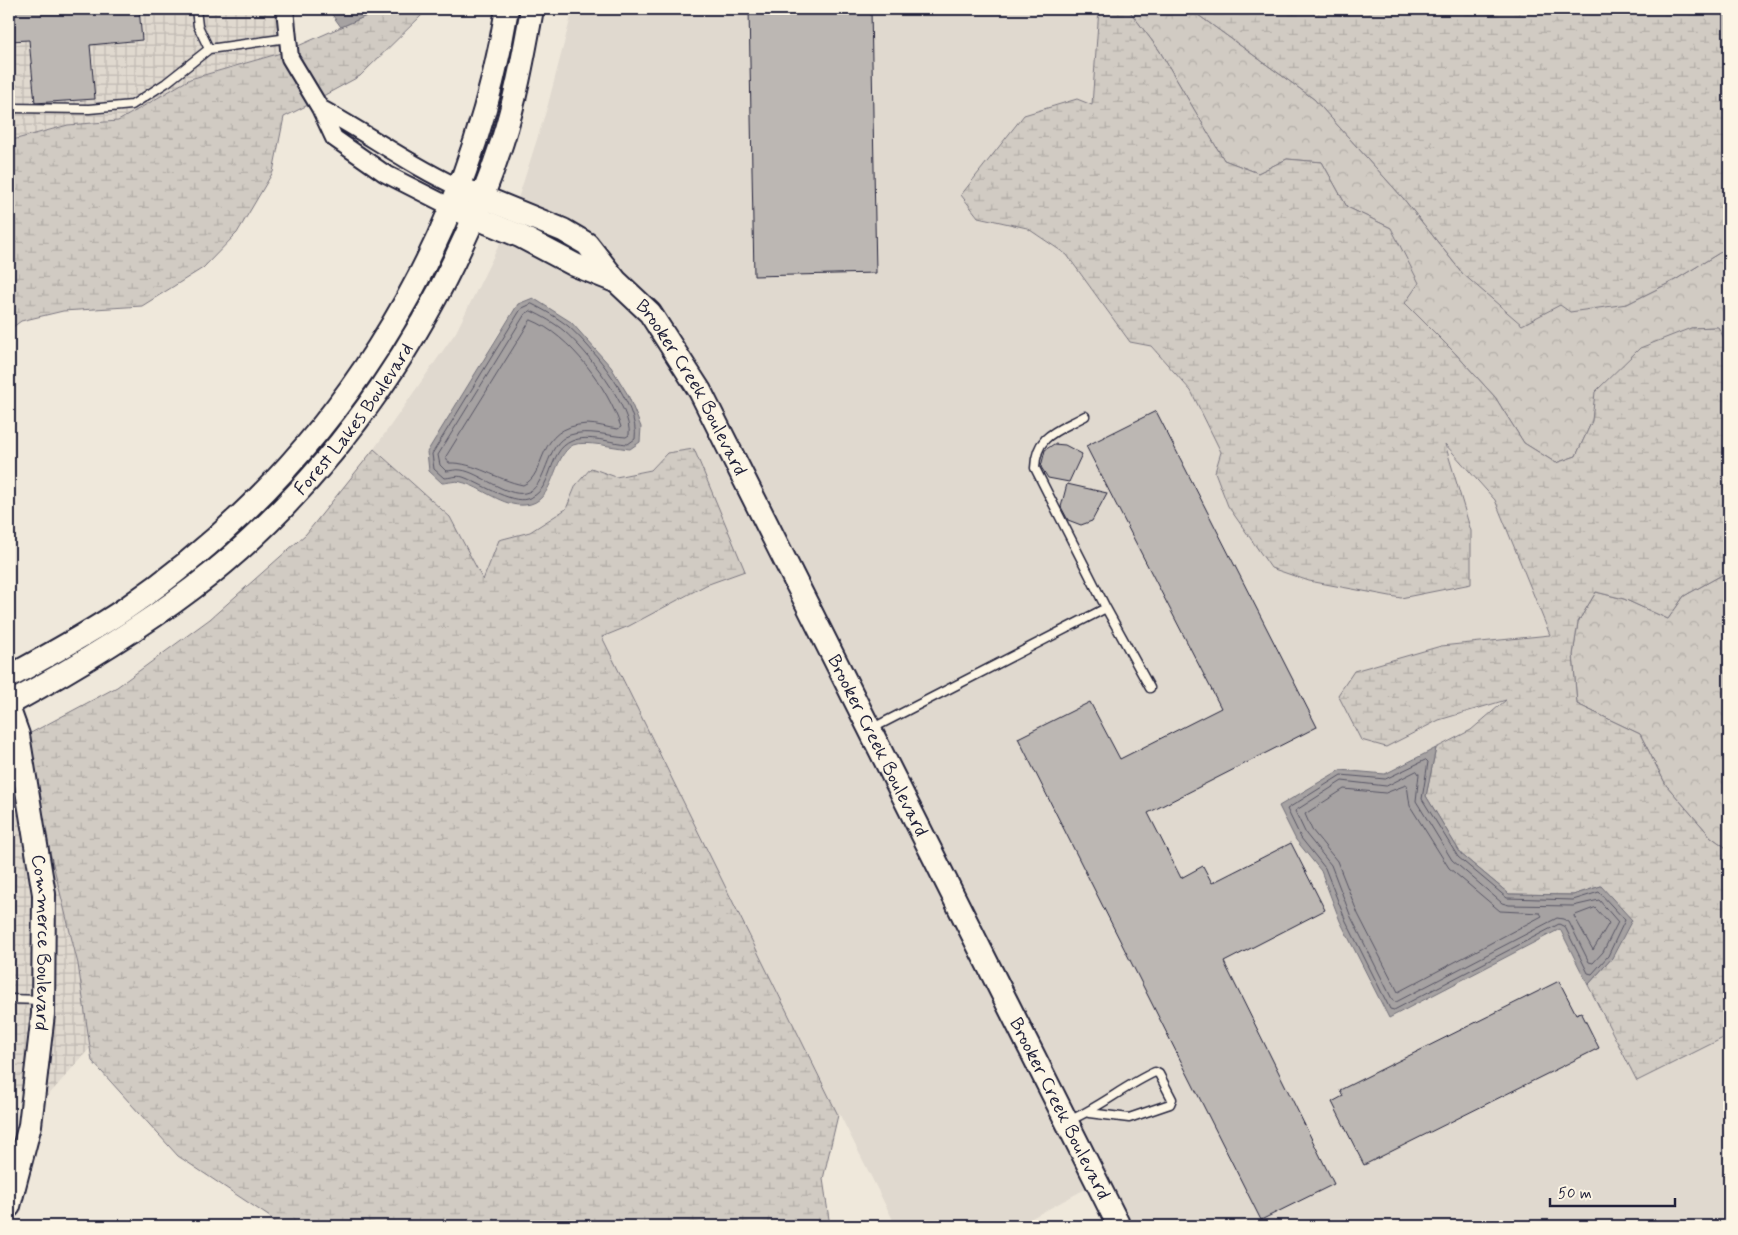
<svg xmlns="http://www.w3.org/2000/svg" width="1738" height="1235" viewBox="0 0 1738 1235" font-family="Mynerve,sans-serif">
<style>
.built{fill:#e0d9cf;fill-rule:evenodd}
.industrial{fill:url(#industrial-grid)}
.forest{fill:url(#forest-crowns);stroke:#7a767f}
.wetland{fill:url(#wetland-marsh);stroke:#7a767f}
.water{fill:#a6a2a2;stroke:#716f79}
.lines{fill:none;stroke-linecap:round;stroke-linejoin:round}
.shore{stroke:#575564;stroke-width:1}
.building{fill:#bcb7b3;stroke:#22223b}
.lane-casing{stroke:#22223b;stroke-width:11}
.street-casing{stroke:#22223b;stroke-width:20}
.secondary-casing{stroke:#22223b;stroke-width:26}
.lane{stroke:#fcf5e5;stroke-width:8}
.street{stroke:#fcf5e5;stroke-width:16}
.secondary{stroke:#fcf5e5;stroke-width:22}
.labels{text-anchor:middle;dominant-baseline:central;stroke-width:4;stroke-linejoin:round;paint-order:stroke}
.street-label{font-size:19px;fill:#22223b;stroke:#fcf5e5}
</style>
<defs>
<pattern id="industrial-grid" width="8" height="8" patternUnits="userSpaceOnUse" patternTransform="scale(1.25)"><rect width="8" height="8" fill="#e0d9cf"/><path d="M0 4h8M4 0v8" fill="none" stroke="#c0bab3"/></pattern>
<pattern id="forest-crowns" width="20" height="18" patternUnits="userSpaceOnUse" patternTransform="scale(1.25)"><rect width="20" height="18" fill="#d1cbc3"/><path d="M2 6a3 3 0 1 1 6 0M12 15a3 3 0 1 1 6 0" fill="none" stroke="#b3aea8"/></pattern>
<pattern id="wetland-marsh" width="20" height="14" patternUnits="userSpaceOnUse" patternTransform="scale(1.25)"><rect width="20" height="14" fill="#d1cbc3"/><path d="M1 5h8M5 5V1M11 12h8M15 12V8" fill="none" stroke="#b3aea8"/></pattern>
</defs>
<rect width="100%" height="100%" fill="#efe8db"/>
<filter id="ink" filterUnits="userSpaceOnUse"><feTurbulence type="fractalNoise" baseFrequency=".02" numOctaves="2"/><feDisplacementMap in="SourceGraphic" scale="10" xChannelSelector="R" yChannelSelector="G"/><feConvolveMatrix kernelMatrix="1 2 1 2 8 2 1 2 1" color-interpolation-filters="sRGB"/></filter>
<g filter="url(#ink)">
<path class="built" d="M573 9H1099L1092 106 1024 115 961 195 978 217 1027 228 1067 255 1130 342 1151 346 1191 391 1221 452 1215 472 1228 506 1271 568 1470 584 1471 531 1444 443 1495 500 1550 635 1441 646 1386 746 1439 720 1507 700 1471 730 1385 774 1340 770 1296 840 1321 871 1340 921 1389 1018 1560 929 1637 1081 1729 1035V1226H1129L708 387 626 278 627 276 517 202 547 108Z
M502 239 611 289 644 319 693 396 1089 1187 1017 1226H896L839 1113 838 1115 602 637 629 626 706 585 745 570 667 453 651 470 616 477 591 468 576 485 566 509 530 532 499 540 483 581 450 517 374 449 456 332ZM533 298 605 447 588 443 573 445 561 458 550 487 541 498 498 499 460 481 442 483 429 471 493 342 518 304Z"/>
<path class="industrial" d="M9 9H276L281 53 190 79 118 121 68 125 9 141Z
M9 742 35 894 34 1012 25 1091 9 1085Z
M37 800 78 964 90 1048 46 1098 42 1097Z"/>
<path class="forest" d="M1128 9H1190L1314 99 1403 198 1463 274 1560 305 1627 304 1675 280 1729 247V347L1717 327 1691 328 1596 392 1592 421 1576 456 1556 463 1524 443 1495 397 1453 351 1405 303 1391 228 1347 207 1322 162 1287 159 1258 173 1224 160 1159 50Z
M1729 571V850L1711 837 1666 785 1640 734 1577 704 1573 655 1578 622 1596 592 1624 599 1668 619 1684 596Z"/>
<path class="wetland" d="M375 9H428L360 76 323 96 298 55V46L373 13Z
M1099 9H1128L1159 50 1224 160 1258 173 1287 159 1322 162 1347 207 1391 228 1419 283 1405 303 1453 351 1495 397 1524 443 1556 463 1576 456 1592 421 1595 392 1640 348 1691 328 1718 327 1729 347V571L1684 596 1668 619 1624 599 1596 592 1578 622 1573 655 1577 704 1640 734 1666 785 1711 837 1729 850V1035L1637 1081 1588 985 1612 958 1601 886 1573 895 1509 894 1461 854 1426 796 1436 748 1471 730 1506 700 1439 720 1386 747 1361 740 1338 695 1354 671 1441 646 1550 635 1495 500 1445 444 1471 531V584L1401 598 1309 581 1271 568 1228 506 1215 472 1221 452 1191 391 1151 346 1130 342 1067 255 1027 228 978 217 961 195 1024 115 1077 99 1092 105Z
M1190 9H1729V247L1675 280 1627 304 1570 312 1560 305 1522 325 1463 274 1403 198 1314 99Z
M281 53 283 62 308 105 284 117 273 172 237 233 203 268 142 306 63 311 21 321 9 330V141L68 125 118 121 190 79Z
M374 449 450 517 483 580 499 540 530 532 566 509 576 485 591 468 616 477 651 470 667 453 694 449 745 571 706 585 629 626 602 637 838 1115 823 1179 830 1226H276L270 1217 178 1156 92 1061 78 964 37 800 27 735 117 687 210 619 306 534Z"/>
<path class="water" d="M328 9H375L373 13 341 27Z
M533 298 571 322 611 367 628 395 641 427 640 442 630 449C616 448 585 440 573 445 551 457 556 503 525 505 502 507 482 487 461 482 456 480 448 483 442 483L429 471 427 452 518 304Z
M1436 748 1426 796 1461 854 1509 894 1573 895 1601 886 1632 920 1612 958 1588 985 1560 929 1389 1018 1340 921 1321 871 1296 840 1279 806 1340 770 1385 774Z"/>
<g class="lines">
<path class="shore" d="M532 304C544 310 558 318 568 326 593 348 640 405 635 439L628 444C611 443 588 434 572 441 546 451 555 491 527 499 511 504 478 482 463 477 457 475 450 478 444 478L434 469 432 454 521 309Z
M531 311C542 316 556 324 564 331 585 349 633 408 629 435L626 437C608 436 588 429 570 435 544 443 548 489 525 493 506 497 479 472 461 470 456 469 451 471 446 471L440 465 438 455 525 314Z
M531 320C570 335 608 388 621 427L618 429C608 428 597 424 587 424 534 427 548 475 523 485 497 480 475 462 449 463L446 457Z
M1426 760 1428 762 1422 799 1458 857 1507 898 1573 900 1599 892 1625 920 1608 956 1592 974 1588 973 1565 927 1559 924 1394 1010 1390 1009 1345 919 1325 868 1301 838 1287 809 1341 775 1385 779Z
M1417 771 1419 774 1416 801 1452 860 1502 903 1509 905 1573 906 1599 900 1618 922 1603 952 1593 963 1589 962 1569 922 1563 919 1557 918 1396 1002 1393 1001 1351 917 1331 865 1306 834 1295 811 1342 781 1386 786Z
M1407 785 1410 806 1449 868 1500 911 1540 913 1542 916 1398 992 1358 914 1337 861 1312 830 1305 814 1344 789 1385 793Z
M1595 908 1609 923 1593 950 1574 916Z"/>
</g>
<path class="building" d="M9 9H139L142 40 90 45 95 99 35 103 29 40 9 41Z
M749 9H871L876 273 754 276Z
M1156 411 1317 727 1148 813 1181 878 1203 866 1212 883 1291 843 1325 910 1224 962 1334 1184 1261 1220 1018 738 1090 702 1120 759 1221 708 1086 446Z
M1054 444 1065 445 1082 454 1069 482 1048 478 1041 467 1045 450Z
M1067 484 1107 493 1092 521 1081 525 1068 520 1061 507Z
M1559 981 1576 1014 1581 1012 1599 1048 1364 1165 1332 1102 1343 1096 1340 1090Z"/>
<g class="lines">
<defs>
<path id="lane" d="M196 9 198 26 209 49
M9 108 89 109 132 105 166 83 209 49 288 38
M1106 608 1150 688
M871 729 1106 608 1035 468C1036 434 1058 431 1085 416
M9 999 41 1000
M1068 1121C1099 1108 1124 1086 1155 1072L1159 1074 1172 1099 1170 1104 1129 1118 1089 1113"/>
<path id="street" d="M285 9 290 58 320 108 334 138 384 173 451 207
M320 108C367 133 411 166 460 188"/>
<g id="secondary">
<path id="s1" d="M460 188 563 230 587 244 616 281 650 313 700 391 1119 1226"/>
<path d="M460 211 520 236 575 265 615 281"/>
<path d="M9 677C49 655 88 634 125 609 330 468 467 254 507 9"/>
<path id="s2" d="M9 704C73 669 135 632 193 588 336 479 447 312 502 142 516 99 524 53 532 9"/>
<path id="s3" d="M9 710 18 735 44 894 43 1014 30 1125 9 1206"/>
</g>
</defs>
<use href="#lane" class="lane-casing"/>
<use href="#street" class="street-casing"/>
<use href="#secondary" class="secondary-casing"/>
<use href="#lane" class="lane"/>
<use href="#street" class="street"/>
<use href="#secondary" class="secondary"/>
</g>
</g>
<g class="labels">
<g class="street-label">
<text stroke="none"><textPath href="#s1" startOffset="318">Brooker Creek Boulevard</textPath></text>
<text stroke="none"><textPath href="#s2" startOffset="452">Forest Lakes Boulevard</textPath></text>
<text stroke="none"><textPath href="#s1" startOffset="722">Brooker Creek Boulevard</textPath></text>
<text stroke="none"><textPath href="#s3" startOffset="236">Commerce Boulevard</textPath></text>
<text stroke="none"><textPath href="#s1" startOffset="1128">Brooker Creek Boulevard</textPath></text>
</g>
</g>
<rect width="1738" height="1235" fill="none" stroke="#fcf5e5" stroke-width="30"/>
<rect x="15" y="15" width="1708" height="1205" fill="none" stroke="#22223b" stroke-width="2" filter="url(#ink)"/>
<path d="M1550 1198v8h125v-8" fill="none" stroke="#22223b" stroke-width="2.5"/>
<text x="1558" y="1198" font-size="15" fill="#22223b" stroke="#fcf5e5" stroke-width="4" paint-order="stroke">50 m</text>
</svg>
